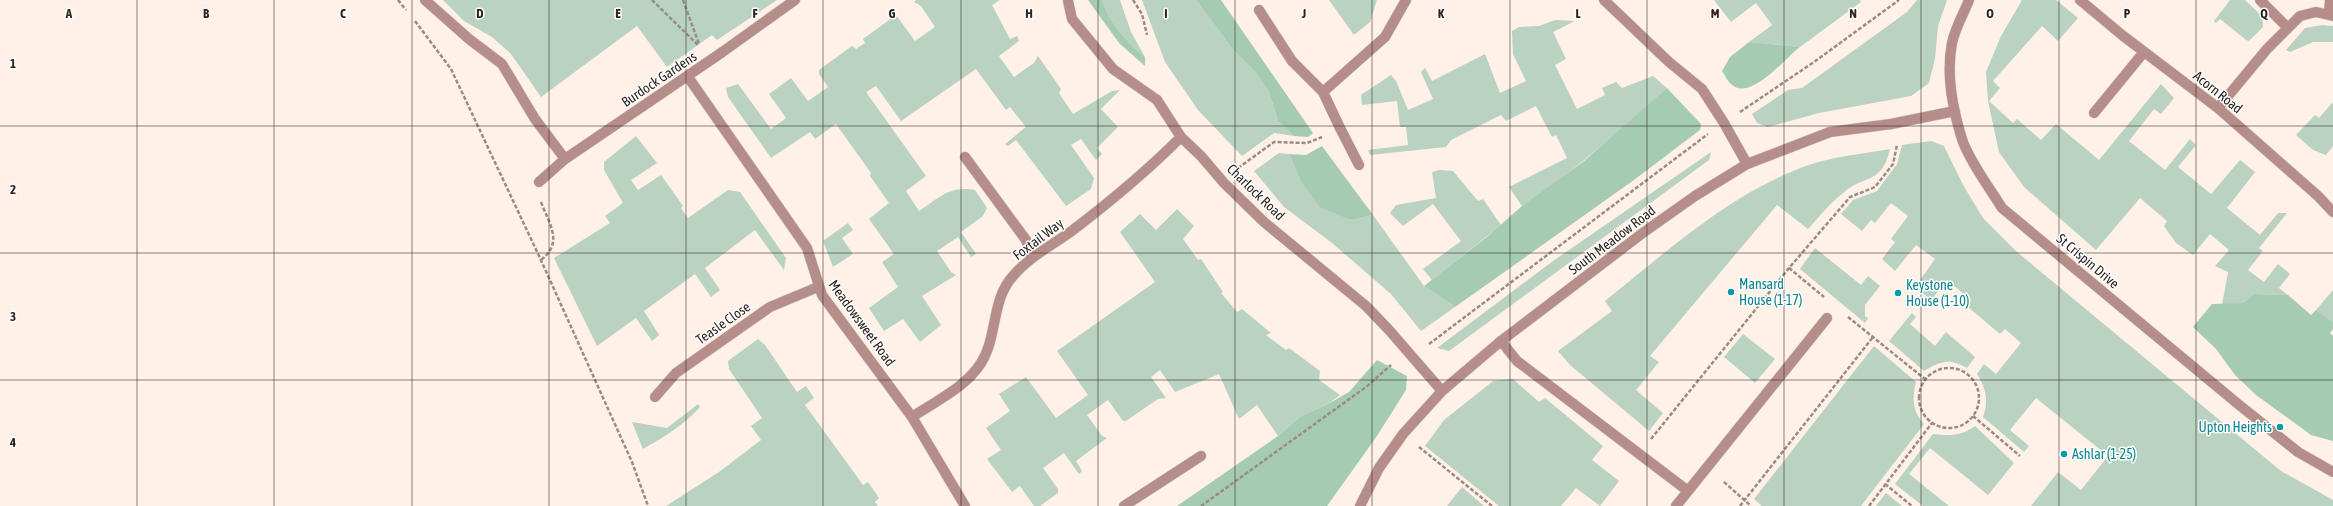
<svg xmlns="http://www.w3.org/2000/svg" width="2333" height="506" viewBox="0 0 2333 506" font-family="'Asap Condensed',sans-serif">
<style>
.green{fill:#b9d2c2}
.forest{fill:#a6cbb3}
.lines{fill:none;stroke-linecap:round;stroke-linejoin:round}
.service-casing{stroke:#d9cbc4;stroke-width:11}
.minor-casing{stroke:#d9cbc4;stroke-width:11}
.path{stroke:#988c85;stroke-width:2.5;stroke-dasharray:4 2;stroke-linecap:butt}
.service{stroke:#b58d89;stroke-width:10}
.minor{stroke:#b58d89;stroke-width:10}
.grid{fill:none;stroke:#2e2520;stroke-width:1;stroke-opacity:0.55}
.culture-dot{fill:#0f9aa8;stroke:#fff;stroke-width:1.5}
.labels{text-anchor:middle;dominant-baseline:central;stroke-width:3;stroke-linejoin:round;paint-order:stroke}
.street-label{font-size:14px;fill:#2e2520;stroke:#fff}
.culture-label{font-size:14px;fill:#0d838f;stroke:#fff;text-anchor:start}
.grid-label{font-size:13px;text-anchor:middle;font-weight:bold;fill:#2e2520;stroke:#fff;stroke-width:3;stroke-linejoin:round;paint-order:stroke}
</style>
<rect width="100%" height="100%" fill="#fff0e8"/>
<path class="green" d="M443 0H777L717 40 712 35 667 67 637 26 541 97 511 54 492 37 464 21Z
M916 0H1000L992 5 1010 39 1017 36 1019 41 999 56 1014 77 1034 63 1038 56 1061 89 1059 93 1073 114 1112 91 1120 90 1101 109 1118 127 1097 148 1102 154 1096 160 1081 139 1071 145 1094 178 1091 189 1066 206 1016 140 1008 146 1005 144 1026 127 1010 107 1006 110 976 69 901 121 876 86 866 92 926 176 906 191 919 211C939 198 949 185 975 190L987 208 983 216 961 232 976 254 971 257 958 237 937 251 951 272 956 275 922 296 941 325 920 342 903 319 884 331 869 308 898 287 882 262 894 254 869 219 889 203 870 176 871 173 836 124 815 139 810 132 771 158 728 97 726 88 738 84 771 129 786 118 769 94 791 78 808 101 828 87 819 74V70L852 46 856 49 865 43 863 39 896 15 915 41 935 27 921 6 914 2Z
M1102 0H1120L1131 32 1145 57C1126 41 1110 24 1102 0Z
M1142 0H1196L1234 51 1255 72 1269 92 1278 121 1294 136 1274 133 1242 156 1198 110 1165 62Z
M1329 0H1377L1370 22 1354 35Z
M1714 0H1860L1861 2 1800 47 1749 42 1772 25 1756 3 1731 22Z
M1917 0H1947L1938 26 1935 59 1929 83 1911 96 1819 113 1768 127 1757 123 1752 114 1788 90 1802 88 1907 12Z
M2022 0H2056L2078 18 2058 41 2042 26 1993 81 2000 88 1989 101 2013 123 2017 119 2041 140 2056 124 2099 160 2161 84 2174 98 2161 114 2154 109 2129 141 2165 170 2190 139 2196 145 2178 167 2211 194 2240 160 2255 172 2227 208 2260 235 2278 213H2287L2259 248 2263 251 2248 270 2264 282 2278 264 2290 274 2279 288 2288 295 2254 294 2243 303 2222 305 2228 272 2215 266 2229 250 2210 234 2193 255 2176 243 2164 226 2167 221 2140 198 2096 250 2024 187 1999 152 1988 101 1986 72 2001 36Z
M2230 0H2245L2262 16 2263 27 2249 41 2246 40 2220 19 2216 23 2214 21Z
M1555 20 1575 21 1553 32 1566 59 1555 65 1577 109 1605 95 1602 88 1616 82 1622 88 1653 76 1667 88C1621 130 1574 171 1522 206L1509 187 1567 158 1556 135 1552 137 1536 106 1506 121 1501 115 1451 140 1446 147 1370 155 1368 150 1408 145 1406 127H1400L1397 101 1362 105 1361 95 1391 75 1396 81 1408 110 1433 99 1421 72 1425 68 1432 81 1485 54 1500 93 1526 81 1513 54 1512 31 1519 27 1539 26Z
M2322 25 2333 26V42H2313L2290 52 2286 50 2305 28Z
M2333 102V146L2326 155 2313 150 2296 135 2315 115 2319 118Z
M636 136 657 163 631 180 638 190 661 175 683 206 681 208 688 218 728 190 740 192 786 258 784 270 755 230 705 268 720 290 711 297 695 274 644 311 659 335 652 341 636 318 597 346 554 258 610 223 605 216 623 203 604 170V162Z
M1931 141 1944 146 1963 185 1983 218 2017 252 2281 471 2333 500V506H2031L2058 472 2081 490 2108 456 2036 398 2010 430 2029 446 2024 452 1983 417C1989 400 1986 389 1977 374L1984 364 1996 374 2021 343 2005 329 2000 334 1968 307 1971 300 1947 280 1931 300 1915 287 1935 259 1916 245 1895 271 1882 259 1895 242 1891 239 1908 216 1891 203 1875 223 1871 220 1862 231 1841 214 1853 200 1877 191 1897 164 1902 145Z
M1890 149C1882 185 1864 174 1843 193 1830 203 1819 217 1808 229L1777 205 1650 356 1659 362 1636 390 1663 413 1649 431 1570 365 1558 351 1612 311 1605 301C1669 250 1731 192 1809 165 1834 156 1864 154 1890 149Z
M1711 152 1709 160 1449 351 1437 348 1553 261Z
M1279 153 1289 154 1300 180 1350 220 1373 215 1424 286 1455 307 1421 331 1391 294 1332 243 1284 207 1254 171Z
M1439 170 1453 171 1478 201 1483 199 1501 225 1432 280 1423 269 1461 241 1433 204 1403 226 1390 213 1396 205 1436 198 1432 172Z
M1177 209 1194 226 1183 239 1198 260 1201 259 1223 292 1221 293 1237 312 1242 309 1271 333 1266 335 1286 350 1289 348 1320 371 1319 380 1340 395 1328 404 1301 416 1278 436 1257 405 1239 419 1219 374 1175 392 1160 370 1151 377 1166 398 1158 399 1126 421H1123L1108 400 1087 415 1102 436 1107 438 1076 461 1082 471 1079 474 1064 453 1043 468 1058 489V493L1040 506H1034L1020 486 1012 492 987 459 1001 450 986 428 1010 411 999 394 1026 377 1056 418 1088 395 1057 351 1155 282 1120 232 1140 214 1156 230Z
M848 223 853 230 842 238 853 254 833 267 823 241Z
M1815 248 1861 285 1868 276 1880 286 1865 305V316L1868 318 1865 323 1800 269Z
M2333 290V322L2316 310Z
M1912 313 1916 317 1910 324 1935 346 1946 332 1975 357 1967 368C1949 358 1941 361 1924 371L1889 341Z
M1743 334 1775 359 1755 383 1724 357Z
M758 339 765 345 797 392 806 386 814 398 805 405 863 485 868 482 879 498 875 502 878 506H666L719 472 761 440 751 426 762 418 729 369 728 361Z
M1874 346 1916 382C1912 398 1912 411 1924 424L1861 506H1762L1754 499Z
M1513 379 1539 402 1545 398 1603 446 1592 460 1619 481 1600 506 1576 488 1561 506H1499L1425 446 1444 420 1478 393 1493 381Z
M698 404 700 407C684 425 664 437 643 449L632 422 667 428Z
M1975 426 2014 463 1988 495 1930 448 1909 474 1949 506H1923L1895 484 1933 434C1949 436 1962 436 1975 426Z
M1462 487 1484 506H1447Z
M1886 493 1902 506H1876Z"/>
<path class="forest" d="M1088 0H1102C1110 24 1126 41 1145 57V66L1119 43Z
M1196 0H1221L1313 133 1308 137 1294 136 1278 121 1269 92 1255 72 1234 51Z
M1749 42 1800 47C1786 57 1750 103 1731 84 1727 81 1725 75 1722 71L1730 57Z
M1667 88 1701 124 1700 130 1634 180 1455 307 1424 286 1488 236 1522 206 1584 161Z
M1322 146 1373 215 1351 220 1320 207 1300 180 1289 154 1306 155Z
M2254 294 2288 295 2311 315 2316 310 2333 322V329L2330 333 2333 336V441L2311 435 2256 395 2235 375 2216 349 2193 327 2212 304 2243 303Z
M1377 360 1407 376 1406 390 1377 436 1327 506H1177L1278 436 1301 416 1328 404 1349 392Z"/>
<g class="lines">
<defs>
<path id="service" d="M425 0 469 39 502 64 535 119 565 159
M2260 0 2287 27
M1068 1 1072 19 1113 69 1157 100
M1259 10 1292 61
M2329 14 2330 0
M721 53 795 0
M2094 113 2144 52
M1340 128 1359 165
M965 157 1026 240 1032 257
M539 182 565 159 649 102
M1501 341 1517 361 1688 491
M1124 506 1201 456
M1676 506 1827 318"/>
<path id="minor" d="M1604 0 1669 62 1702 89 1724 123 1747 164
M1969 0C1964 13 1955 28 1952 43 1946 74 1953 111 1963 142 1972 165 1989 187 2002 208L2238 404 2298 452 2333 472
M2080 0 2122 35 2218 108 2318 196 2333 212
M1292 61 1323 92 1340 128
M688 77 807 248 822 295 912 417 965 506
M1323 92 1385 37 1406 0
M1157 100 1181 137 1201 156 1224 183 1264 222 1366 306 1389 330 1442 391
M649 102 721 53
M2218 108 2267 49 2300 16 2316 12 2333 16
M655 397 676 373 770 307 818 287
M912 417C936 401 966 387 981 363 998 336 991 300 1013 276 1030 256 1053 245 1073 230 1111 201 1147 171 1181 137
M1360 506 1379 468 1403 434 1442 391 1501 341 1644 232 1695 196 1747 164 1830 132 1891 124 1955 111"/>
</defs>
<use href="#service" class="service-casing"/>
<use href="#minor" class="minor-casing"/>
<path class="path" d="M398 0 406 10
M652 0 698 45
M683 0 699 44
M1133 0 1142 14 1147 35
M415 21 451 69 540 258 632 462 648 506
M1740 112 1814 62 1899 0
M1238 168 1274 142 1307 143 1322 137
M541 202C549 224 564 242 541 260
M1789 268 1824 297
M1848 317 1925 379
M1429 344 1708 134
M1919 398a30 30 0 1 1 60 0a30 30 0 1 1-60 0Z
M1973 416 2020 456
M1651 439 1789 268 1850 197 1875 187 1893 164 1897 145
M1419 447 1492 506
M1724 482 1751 506
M1885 484 1912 506
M1201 506 1366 387 1391 365
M1740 506 1873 337
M1869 506 1932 423"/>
<use href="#service" class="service"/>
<use href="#minor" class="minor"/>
</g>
<path class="grid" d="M137 0V506M274 0V506M412 0V506M549 0V506M686 0V506M823 0V506M961 0V506M1098 0V506M1235 0V506M1372 0V506M1510 0V506M1647 0V506M1784 0V506M1921 0V506M2059 0V506M2196 0V506M0 126H2333M0 253H2333M0 380H2333"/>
<g class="culture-dot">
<circle cx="1731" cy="292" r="4"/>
<circle cx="1898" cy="293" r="4"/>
<circle cx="2280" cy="427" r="4"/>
<circle cx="2064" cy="454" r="4"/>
</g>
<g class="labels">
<g class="street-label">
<text transform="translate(659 79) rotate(-34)">Burdock Gardens</text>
<text transform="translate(2218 92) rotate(39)">Acorn Road</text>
<text transform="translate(1256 192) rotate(44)">Charlock Road</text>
<text transform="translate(1038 239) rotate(-37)">Foxtail Way</text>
<text transform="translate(1612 240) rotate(-37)">South Meadow Road</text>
<text transform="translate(2088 261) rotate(40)">St Crispin Drive</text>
<text transform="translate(723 323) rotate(-35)">Teasle Close</text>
<text transform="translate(862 323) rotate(54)">Meadowsweet Road</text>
</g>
<g class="culture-label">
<text x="1739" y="284">Mansard<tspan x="1739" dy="16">House (1-17)</tspan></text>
<text x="1906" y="285">Keystone<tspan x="1906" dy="16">House (1-10)</tspan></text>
<text x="2272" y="427" text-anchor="end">Upton Heights</text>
<text x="2072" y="454">Ashlar (1-25)</text>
</g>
</g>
<g class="grid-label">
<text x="69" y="18">A</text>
<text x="206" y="18">B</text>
<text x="343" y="18">C</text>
<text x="480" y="18">D</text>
<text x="618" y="18">E</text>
<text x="755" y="18">F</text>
<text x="892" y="18">G</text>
<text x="1029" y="18">H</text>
<text x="1166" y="18">I</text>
<text x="1304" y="18">J</text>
<text x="1441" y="18">K</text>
<text x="1578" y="18">L</text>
<text x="1715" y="18">M</text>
<text x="1853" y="18">N</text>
<text x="1990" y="18">O</text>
<text x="2127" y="18">P</text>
<text x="2264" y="18">Q</text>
<text x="13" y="68">1</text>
<text x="13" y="194">2</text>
<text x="13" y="321">3</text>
<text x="13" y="447">4</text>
</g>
</svg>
